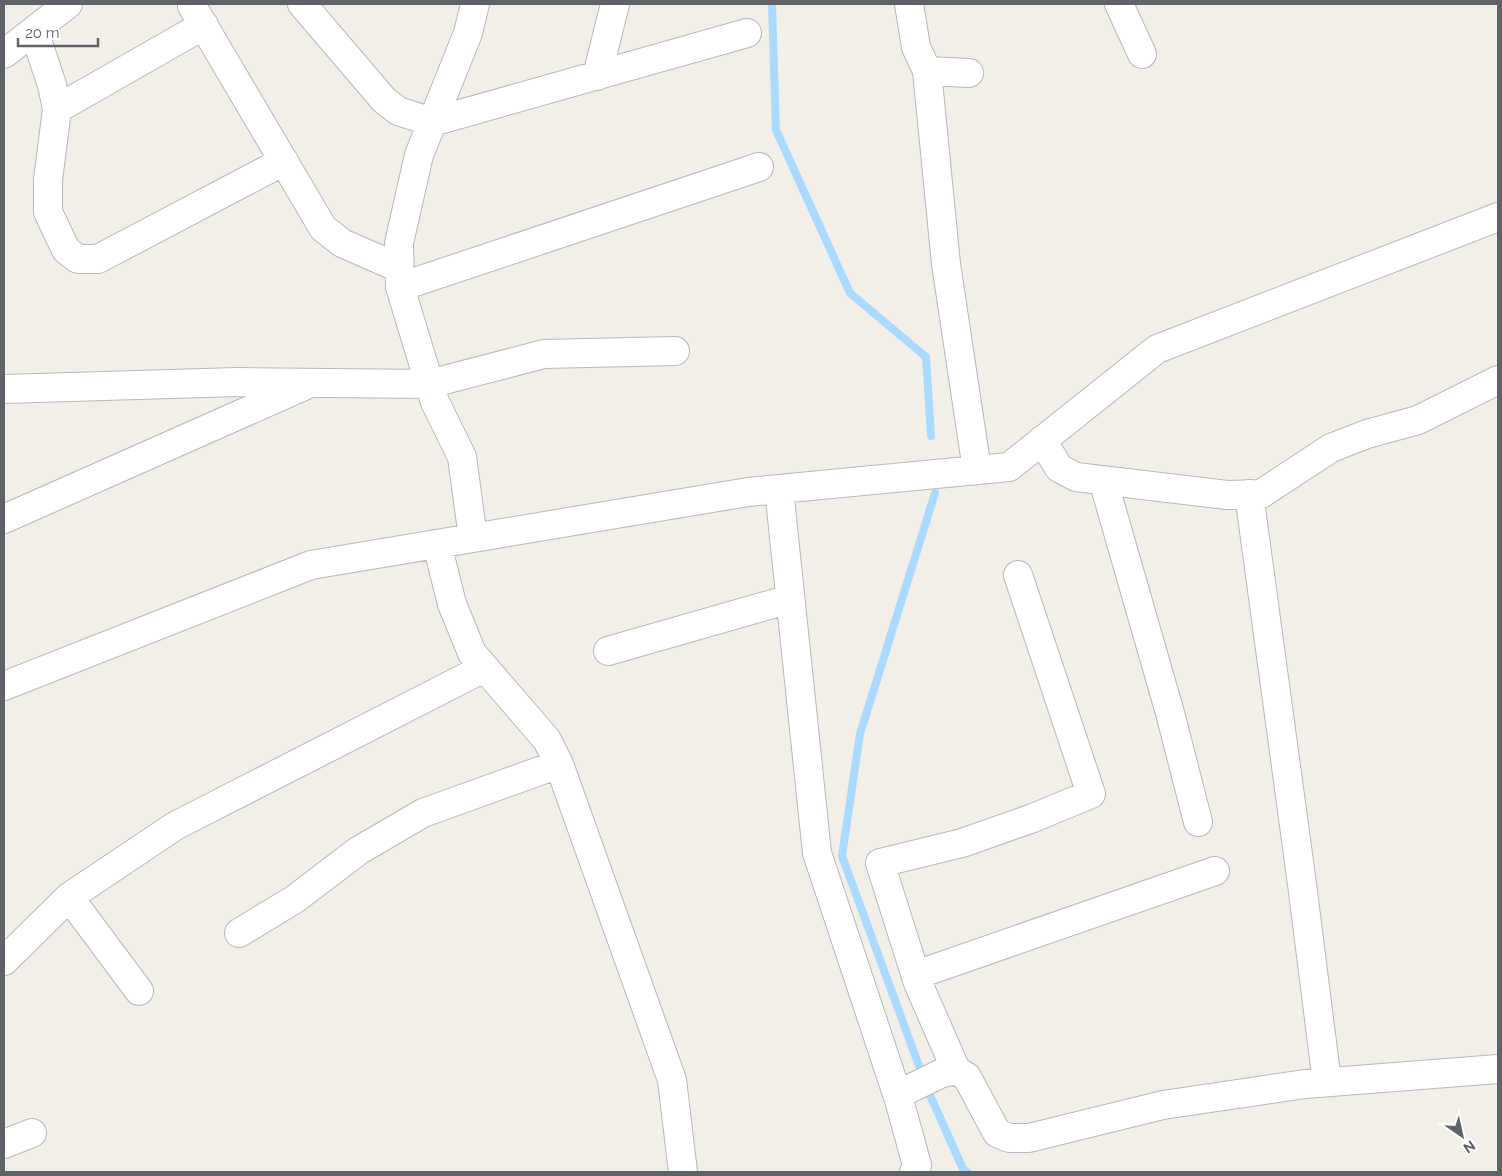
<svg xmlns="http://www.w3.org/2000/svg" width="1502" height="1176" viewBox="0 0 1502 1176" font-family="Raleway,sans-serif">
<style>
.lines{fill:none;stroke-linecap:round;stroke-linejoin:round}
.stream{stroke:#aadaff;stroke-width:8}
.minor-casing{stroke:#b5b8bc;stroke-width:30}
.minor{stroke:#fff;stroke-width:28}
</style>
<rect width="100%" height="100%" fill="#f1efe8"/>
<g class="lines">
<path class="stream" d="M772 4 776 130 850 293 926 357 931 436
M935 493 860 734 842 856 929 1093 963 1169 967 1172"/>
<defs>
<path id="minor" d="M302 4 384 100 398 111 432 122 747 33
M909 4 916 47 927 71 969 73
M1119 4 1142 54
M192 6 323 228 342 243 399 268
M34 31 52 85 57 109 48 180V212L66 250 78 259H98L284 161
M4 54 68 4
M927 71 946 264 977 470
M597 76 615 4
M57 109 204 25
M400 287 759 167
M4 389 237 382 429 384 544 354 675 351
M1042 440 1059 468 1076 477 1227 495 1261 494 1331 448 1367 434 1418 420 1498 380
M1103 480 1170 713 1198 822
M779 489 817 853 899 1100
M1249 494 1302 884 1327 1082
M4 519 304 386
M473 538 462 457 435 402 400 287 399 243 419 155 468 33 475 4
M437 544 452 604 472 653 547 740 559 764 672 1080 683 1172
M608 651 790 599
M4 686 311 565 748 492 1009 467 1157 349 1498 217
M69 897 139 991
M239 933 295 899 358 851 423 813 559 764
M4 961 69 897 175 826 484 668
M916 975 1215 871
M956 1070 918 983 880 863 962 843 1033 818 1091 794 1018 575
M4 1144 32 1133
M914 1172 917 1165 899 1100 905 1091 942 1073 956 1070 967 1077 997 1133 1009 1138H1029L1163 1105 1305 1084 1498 1069"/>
</defs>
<use href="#minor" class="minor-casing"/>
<use href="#minor" class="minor"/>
</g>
<rect width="1502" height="1176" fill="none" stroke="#5f6368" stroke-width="10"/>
<g transform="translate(1462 1136) rotate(146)" stroke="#ffffff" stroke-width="4" paint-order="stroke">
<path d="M0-4L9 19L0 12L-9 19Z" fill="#5f6368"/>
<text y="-8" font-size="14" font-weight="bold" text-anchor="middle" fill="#5f6368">N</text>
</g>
<path d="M18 38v8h80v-8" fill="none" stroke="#5f6368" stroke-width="2.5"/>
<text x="25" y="38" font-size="15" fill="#5f6368" stroke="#ffffff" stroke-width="4" paint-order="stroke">20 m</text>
</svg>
